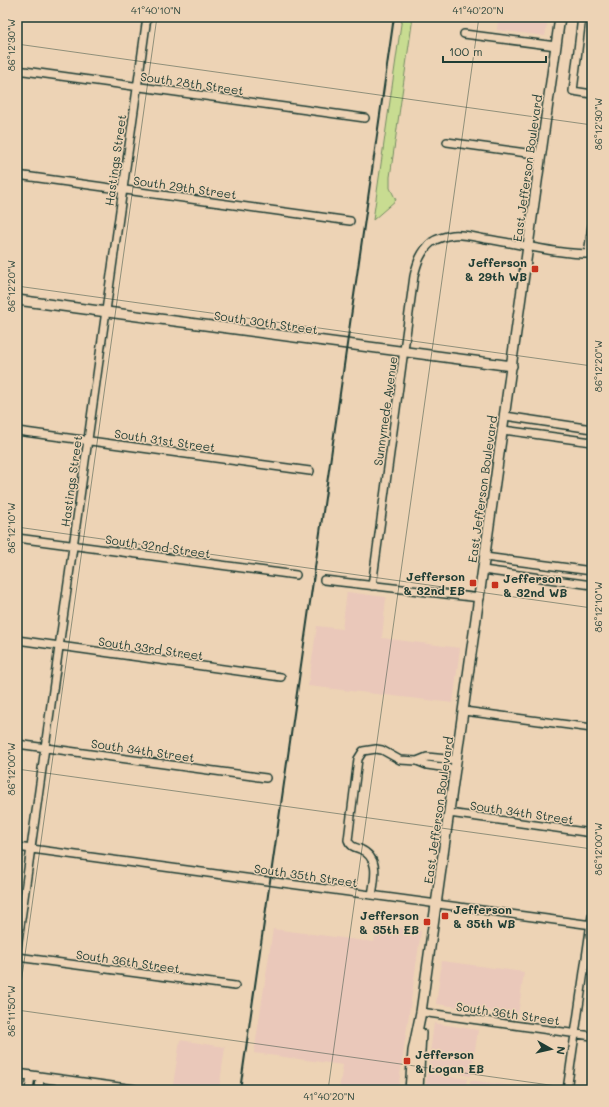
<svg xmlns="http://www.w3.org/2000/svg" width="609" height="1107" viewBox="0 0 609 1107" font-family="Mali,sans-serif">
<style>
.built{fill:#eac8ba}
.green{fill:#c8dc91;stroke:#748c62}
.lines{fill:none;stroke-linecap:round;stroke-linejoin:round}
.minor-casing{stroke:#1f3d34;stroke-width:10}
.tertiary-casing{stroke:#1f3d34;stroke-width:12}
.minor{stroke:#edd3b5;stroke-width:7}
.tertiary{stroke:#edd3b5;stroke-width:9}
.rail{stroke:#1f3d34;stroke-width:2}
.ticks{fill:none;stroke:#1f3d34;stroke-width:1;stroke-opacity:0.45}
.poi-dot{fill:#c8321e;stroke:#edd3b5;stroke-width:1.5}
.labels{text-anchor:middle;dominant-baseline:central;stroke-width:3;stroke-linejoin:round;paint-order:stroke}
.street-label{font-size:12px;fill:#1f3d34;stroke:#edd3b5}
.poi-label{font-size:12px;font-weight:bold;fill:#1f3d34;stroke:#edd3b5;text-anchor:end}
.neatline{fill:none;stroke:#1f3d34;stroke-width:1.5}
.ticks-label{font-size:10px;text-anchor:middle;fill:#1f3d34}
</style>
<rect width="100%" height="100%" fill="#edd3b5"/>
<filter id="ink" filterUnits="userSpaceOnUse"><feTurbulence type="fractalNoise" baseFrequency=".025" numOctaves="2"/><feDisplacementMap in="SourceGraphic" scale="8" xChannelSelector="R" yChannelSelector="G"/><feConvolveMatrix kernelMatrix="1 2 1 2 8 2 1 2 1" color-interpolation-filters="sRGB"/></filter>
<g filter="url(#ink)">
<path class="built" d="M498 17H548L545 36 497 30Z
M347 592 386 597 382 638 460 648 453 703 308 686 317 626 342 629Z
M377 925 421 931 398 1090H339L343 1065 254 1053 273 929 374 942Z
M442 961 524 972 518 1015 436 1004Z
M434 1023 478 1030 471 1076 428 1069Z
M180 1040 225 1047 219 1090 173 1085Z
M427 1073 467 1079 465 1090H425Z
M470 1080 539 1090H469Z"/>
<path class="green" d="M402 17H413L390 177V188L396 200 373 220Z"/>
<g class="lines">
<defs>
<path id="minor" d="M582 17 573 91 592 94
M464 34 556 46
M17 70 365 118
M447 142 541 155
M17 175 350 221
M588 254 592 226
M505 416 592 429
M503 430 592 442
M17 431 310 471
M17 538 296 575
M485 557 592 571
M483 570 592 585
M324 580 480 598
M372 586 414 276C417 263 421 251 432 242 438 238 446 236 453 235 463 234 475 237 486 239 521 244 556 254 592 254
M17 640 281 677
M464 711 592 728
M17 744 266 778
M417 761 427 757 457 760
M449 813 592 833
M17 847 592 925
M372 895C375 877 380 858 360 849 354 847 350 846 348 840L358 759 363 751 376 749 382 750 400 760 417 761 427 765 455 769
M17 948 147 17
M17 957 235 986
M421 1012 592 1036
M29 1090 31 1076
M39 1090 40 1078
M567 1090 592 916"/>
<path id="tertiary" d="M17 300 512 366
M17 1074 134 1090
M410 1090 413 1051 421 1012 560 17
M418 1090 421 1033"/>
</defs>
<use href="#minor" class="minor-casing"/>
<use href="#tertiary" class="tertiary-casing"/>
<use href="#minor" class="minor"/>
<use href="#tertiary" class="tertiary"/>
<path class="rail" d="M240 1090 394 17"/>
</g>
</g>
<path class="ticks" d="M17 44 592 125M17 286 592 366M17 527 592 608M17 769 592 849M17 1010 585 1090M17 1012 157 17M328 1090 479 17"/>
<g class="poi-dot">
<rect x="531" y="265" width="8" height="8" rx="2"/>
<rect x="469" y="579" width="8" height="8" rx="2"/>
<rect x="491" y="581" width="8" height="8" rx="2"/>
<rect x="441" y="912" width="8" height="8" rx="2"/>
<rect x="423" y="918" width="8" height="8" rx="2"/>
<rect x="403" y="1057" width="8" height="8" rx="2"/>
</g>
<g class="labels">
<g class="street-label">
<text transform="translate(192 83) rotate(8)">South 28th Street</text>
<text transform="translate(115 160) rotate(-82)">Hastings Street</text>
<text transform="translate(527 168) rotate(-82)">East Jefferson Boulevard</text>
<text transform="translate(185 187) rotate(8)">South 29th Street</text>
<text transform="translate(266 322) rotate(8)">South 30th Street</text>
<text transform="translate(385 411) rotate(-82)">Sunnymede Avenue</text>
<text transform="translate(165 440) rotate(8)">South 31st Street</text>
<text transform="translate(71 481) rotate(-82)">Hastings Street</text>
<text transform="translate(482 489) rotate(-82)">East Jefferson Boulevard</text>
<text transform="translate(158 546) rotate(8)">South 32nd Street</text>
<text transform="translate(151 648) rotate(8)">South 33rd Street</text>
<text transform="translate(143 750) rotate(8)">South 34th Street</text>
<text transform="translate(438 810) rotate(-82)">East Jefferson Boulevard</text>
<text transform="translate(522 812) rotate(8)">South 34th Street</text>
<text transform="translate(306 875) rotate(8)">South 35th Street</text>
<text transform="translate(128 961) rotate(8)">South 36th Street</text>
<text transform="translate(508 1013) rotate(8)">South 36th Street</text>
</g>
<g class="poi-label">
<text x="527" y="262">Jefferson<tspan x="527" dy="14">&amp; 29th WB</tspan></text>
<text x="465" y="576">Jefferson<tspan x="465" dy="14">&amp; 32nd EB</tspan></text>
<text x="503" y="578" text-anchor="start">Jefferson<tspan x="503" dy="14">&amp; 32nd WB</tspan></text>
<text x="453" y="909" text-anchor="start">Jefferson<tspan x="453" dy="14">&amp; 35th WB</tspan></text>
<text x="419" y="915">Jefferson<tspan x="419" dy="14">&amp; 35th EB</tspan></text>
<text x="415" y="1054" text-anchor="start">Jefferson<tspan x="415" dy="14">&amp; Logan EB</tspan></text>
</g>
</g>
<rect width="609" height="1107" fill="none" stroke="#edd3b5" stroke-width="44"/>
<g transform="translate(551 1049) rotate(98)" stroke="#edd3b5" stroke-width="3" paint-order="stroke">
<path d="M0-3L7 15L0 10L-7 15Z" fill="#1f3d34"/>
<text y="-6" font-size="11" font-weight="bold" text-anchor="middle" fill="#1f3d34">N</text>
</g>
<path d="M443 56v6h103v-6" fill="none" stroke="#1f3d34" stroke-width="2"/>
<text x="449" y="56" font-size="12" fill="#1f3d34" stroke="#edd3b5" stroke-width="3" paint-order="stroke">100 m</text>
<rect x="22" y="22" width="565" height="1063" class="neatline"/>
<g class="ticks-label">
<text x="156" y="14">41°40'10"N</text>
<text x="478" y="14">41°40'20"N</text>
<text transform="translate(11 45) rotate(-90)" y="4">86°12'30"W</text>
<text transform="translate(598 124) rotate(-90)" y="4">86°12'30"W</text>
<text transform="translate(11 286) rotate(-90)" y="4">86°12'20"W</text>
<text transform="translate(598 366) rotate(-90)" y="4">86°12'20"W</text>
<text transform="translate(11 528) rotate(-90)" y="4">86°12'10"W</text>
<text transform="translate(598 607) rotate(-90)" y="4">86°12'10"W</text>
<text transform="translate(11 769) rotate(-90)" y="4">86°12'00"W</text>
<text transform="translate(598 849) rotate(-90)" y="4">86°12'00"W</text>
<text transform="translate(11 1011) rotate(-90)" y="4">86°11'50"W</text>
<text x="329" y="1100">41°40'20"N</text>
</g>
</svg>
